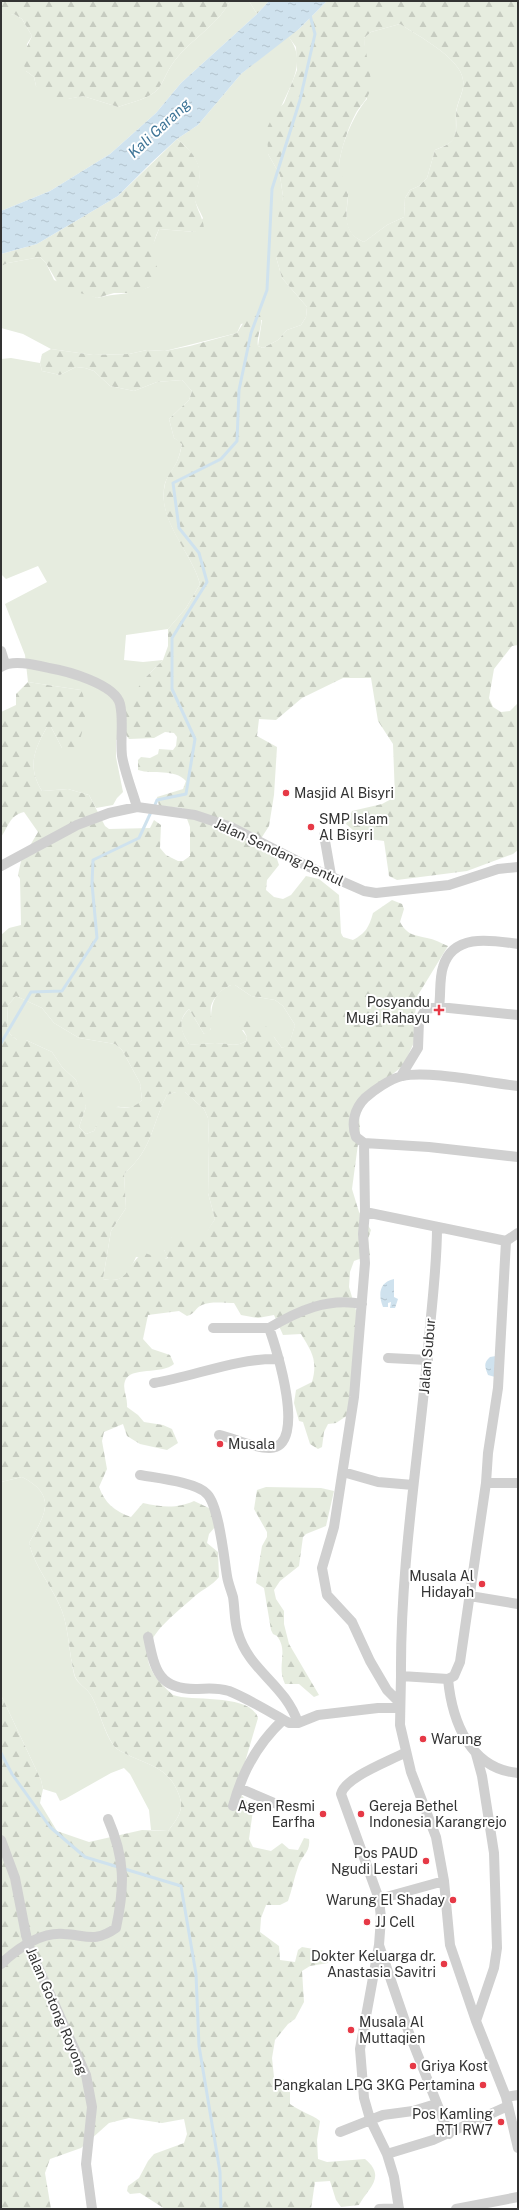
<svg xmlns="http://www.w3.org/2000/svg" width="519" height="2210" viewBox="0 0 519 2210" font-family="'Public Sans',sans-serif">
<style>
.green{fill:#e6ecdf}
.forest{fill:url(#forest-firs);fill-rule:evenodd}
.water{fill:url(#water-ripples)}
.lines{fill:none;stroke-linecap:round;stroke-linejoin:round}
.stream{stroke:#cfe2ee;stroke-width:3}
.minor{stroke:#d0d0d0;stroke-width:10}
.minor-bridge{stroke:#d0d0d0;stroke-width:10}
.poi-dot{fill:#e63946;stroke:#fff;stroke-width:1.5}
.labels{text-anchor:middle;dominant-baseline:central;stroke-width:4;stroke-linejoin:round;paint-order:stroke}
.poi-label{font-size:14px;fill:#333;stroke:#fff;text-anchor:start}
.street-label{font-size:14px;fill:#333;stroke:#fff}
.water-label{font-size:15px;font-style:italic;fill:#3f7597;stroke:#fff}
</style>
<defs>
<pattern id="forest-firs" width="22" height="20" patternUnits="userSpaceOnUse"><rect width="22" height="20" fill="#e6ecdf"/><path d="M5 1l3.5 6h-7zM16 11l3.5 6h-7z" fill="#c6cbc0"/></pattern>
<pattern id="water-ripples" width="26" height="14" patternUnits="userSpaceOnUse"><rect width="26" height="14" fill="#cfe2ee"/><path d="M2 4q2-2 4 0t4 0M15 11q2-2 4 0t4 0" fill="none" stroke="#b2c2cd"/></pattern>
</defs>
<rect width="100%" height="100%" fill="#fff"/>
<path class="green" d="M230 1H249L257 14 181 83 156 113 110 154 50 191 1 211V12L5 16 14 14 22 19 32 36 27 44 26 71 34 77 36 86 67 99 83 96 118 107C130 103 144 100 155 92 163 85 165 75 171 66 187 41 216 28 230 1Z
M400 24C418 36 461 58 463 80 465 91 457 101 456 113 455 136 461 140 435 150L427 178 419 186 410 190 405 198 404 217 387 225 364 242C341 232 347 215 348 195 348 189 342 182 340 175 335 156 354 113 367 99L364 38 371 32Z
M288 36C307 60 292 82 281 107 274 121 272 139 268 154L280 175 283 197 276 257 282 278 307 307 306 317 301 325 287 330 278 340 263 348 258 346 262 320 241 324 237 333 165 351 147 350 129 354 93 355 51 349 23 334 1 328V266L8 263 40 257 46 263 54 280 97 298C115 293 132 295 149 287L155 266 152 257V247L159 229 195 232 203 218C200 211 193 201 194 192 195 189 198 187 198 184 204 165 191 150 177 139L198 125 241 74Z
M11 358 40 363 42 371 60 375 76 367 85 368 94 371 110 386 134 391 157 382 182 380 192 391 189 400 169 419 174 438 182 443C181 448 180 454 178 459 175 467 168 475 165 483 156 520 192 552 200 584L186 608 168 629 126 635 124 660 143 662 163 660 146 677 126 735 116 740V757L123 792 117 798 113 805 96 808 89 795 68 789 42 791C27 767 34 750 47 727H51L62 748 81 690 28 682 25 655 5 604 47 582 38 566 6 579 1 574V359Z
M231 985H235L251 996 275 1000 283 1006 295 1025 289 1045 282 1048 274 1037 242 1030 247 1037 246 1041C235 1048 227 1043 215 1043 206 1043 198 1045 189 1044 180 1029 177 1022 189 1009L204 1034 211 1029C211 1010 210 994 231 985Z
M16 996 42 1008 54 1023 79 1038 115 1044 122 1050 140 1083 142 1100C134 1109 130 1107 120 1107 114 1106 107 1111 102 1113L94 1131 86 1134 79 1127 86 1107 76 1080 62 1067 52 1052 26 1040H17L10 1034 7 1025 8 1005Z
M176 1092H185L204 1109 208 1118 209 1145 208 1193 215 1219 204 1237H172L164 1250 168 1257 163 1260 136 1257C128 1274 124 1283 103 1279L111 1231 126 1208 124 1174C154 1147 150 1128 167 1095Z
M22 1477C59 1496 44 1516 29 1543 35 1568 53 1587 62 1611 69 1631 69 1653 74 1674 76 1684 87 1687 92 1697 100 1712 104 1733 114 1746 118 1751 125 1753 130 1756 153 1766 170 1770 179 1795 185 1810 177 1819 168 1831L151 1830 149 1810 130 1774 124 1768 111 1773 65 1799 60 1801 56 1793 43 1789 41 1780 1 1695V1482Z"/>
<path class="forest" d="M1 1H230C216 28 187 41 171 66 165 75 163 85 155 92 144 100 130 103 118 107L83 96 58 101 42 93 36 86 34 77 26 71 23 62 24 53 32 36 22 19 14 14 5 17 1 12Z
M249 1H269L257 14Z
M327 1H518V645L512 646 494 669 489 698 493 707 501 712 510 711 518 703V850L513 854 467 871 397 880 389 876 384 841 362 838 346 824 352 811 382 804 395 797 393 744 378 721 371 678H343L302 698 276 720 259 719 257 736 277 747 274 795 269 826 262 837V849L276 856 279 865 267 880 266 890 274 897 283 899 291 895 306 876 319 879 339 895 341 933 343 937 353 940C366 933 369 927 373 913L392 900 402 904 404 909 400 922C407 935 414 935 427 938 434 939 441 943 448 946L418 995 415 1014 418 1034 403 1066 358 1101 360 1129 352 1189 359 1212 371 1230 368 1239 370 1255 354 1261 350 1272 349 1287 358 1317 348 1415 336 1423 328 1424 324 1432 322 1447 318 1449 310 1444 303 1422 299 1421 294 1403 296 1390 312 1382C318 1361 312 1352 301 1334L283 1335 274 1315 258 1318 241 1315 234 1303C224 1303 211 1301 202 1305 196 1307 195 1314 187 1316L179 1311 148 1315 143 1339 152 1349 170 1355 174 1364C162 1375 130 1366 125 1381 122 1389 128 1398 127 1407L138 1415 144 1422 163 1425 172 1429 178 1443 167 1450 140 1444 127 1436 123 1424 104 1432 102 1441 107 1469 99 1487C105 1503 114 1511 131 1517L143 1503C162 1507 176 1509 194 1501L211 1509 215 1527 209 1534 207 1543 218 1552 219 1577C212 1586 203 1589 195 1596 158 1629 122 1652 173 1695 192 1702 250 1693 258 1718L237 1789 253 1810 249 1839 253 1847 271 1851 282 1843 289 1849 298 1850 304 1838 309 1839C311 1852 301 1856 298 1867 294 1878 292 1890 288 1901L280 1905H266L261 1918 260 1932 279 1946 280 1960 295 1962 298 1950 302 1947 325 1951 334 1956 328 1963 310 1966 302 1971 304 2002 295 2019 288 2024 275 2040 272 2058 274 2077 283 2079 290 2084V2104C301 2112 311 2114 320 2121L317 2140 318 2159 327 2162 365 2159C387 2177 368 2188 359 2205L341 2207 336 2200 330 2181 315 2182 311 2209H165L140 2193 130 2194 127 2191 128 2186 139 2178 148 2161 154 2154 184 2143 187 2134 184 2119 162 2123 129 2118 109 2123 81 2148 50 2159 45 2173 51 2209H1V1695L41 1780 43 1789 40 1803 57 1831 89 1842 142 1830 168 1831C177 1819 185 1810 179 1795 170 1770 153 1766 130 1756 125 1753 118 1751 114 1746 104 1732 100 1712 92 1697 87 1687 76 1684 74 1673 69 1653 69 1631 62 1611 53 1587 35 1568 29 1543 44 1516 59 1496 22 1477L1 1482V935L9 928 21 925 20 879 18 875 21 861 38 832 24 812C9 816 9 826 1 837V712L16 705V694L28 682 81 690C90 708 83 729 78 747L71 752 62 748 51 727H47C34 750 27 767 42 791L68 789 89 795 105 826 109 829 150 828 154 820 161 825 160 848 166 855 178 861H183L190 856V827L183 808 159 806 157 797 183 789 186 781C174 768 154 775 138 770V760L141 757 150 758 158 754 159 749 173 750 176 746 177 737 174 733 165 732 154 738 129 739 126 735 125 710 128 701 146 677 163 660 168 646V629L186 608 200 584C192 552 156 520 165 484 167 475 175 467 178 459 180 454 181 449 182 444L174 438 169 419 189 400 192 391 182 380 157 382 134 391 110 386 94 371 85 368 76 367 60 375 42 371 40 363 42 354 51 349 93 355 129 354 147 350 165 351 190 346 237 333 247 317 260 315C264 325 256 336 258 346L263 348 278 340 287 330 301 325 306 317 307 307 282 278 276 257V226L283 197 280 175 268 154 267 128 274 114 284 103 297 70 296 47 288 36 299 29ZM400 24C418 36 461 58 463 80 465 92 456 103 456 116 457 137 456 142 435 150L427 178 419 186 410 190 405 198 404 217 387 225 364 242C343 233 346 215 348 196 349 185 337 175 340 158 343 144 348 128 355 115 359 106 368 100 370 90 373 73 365 55 364 38L371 32ZM231 985H235L251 996 275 1000 283 1006 295 1025 289 1044 282 1048 265 1025 249 1014 240 1016 239 1021 247 1037 246 1041C235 1048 227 1043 215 1043 206 1043 198 1045 189 1044 181 1031 177 1020 189 1009L204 1034C217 1031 209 1016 211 1006 213 998 223 988 231 985ZM16 996 42 1008 54 1023 79 1038 115 1044 122 1050 140 1083 142 1100C127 1116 114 1099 102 1113 98 1117 97 1125 94 1131L86 1134 79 1127 86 1107 84 1098 76 1080 62 1067 52 1052 26 1040H17L10 1034 7 1025 8 1005ZM176 1092H185L204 1109 208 1118 209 1145 208 1193 215 1219 203 1237H172L164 1240V1250L168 1258 162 1259 145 1253C125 1262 132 1285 103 1279L111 1231 126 1208 124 1174C154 1147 150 1128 167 1095Z
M177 139C191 150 203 163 199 181 198 188 194 191 195 198 196 209 203 217 204 228L195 232 159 229C151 246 150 259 161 273L149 287 141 291 132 293H114L97 298 60 287 46 263 40 257 8 263 1 266V254L37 244 118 196Z
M266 1487 321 1488 334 1491 326 1526 306 1534 303 1537 299 1566 280 1581 274 1590 276 1599 284 1611V1624L289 1644 319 1695 314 1697 299 1684H285C276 1665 289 1652 277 1636L273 1634 271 1630 264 1588 256 1583 262 1546 267 1537V1532L254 1509 257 1490Z"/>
<path class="water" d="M269 1H327L299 29 241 74 198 125 177 139 152 162 118 196 37 244 1 254V211L50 191 110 154 156 113 181 83 257 14Z
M394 1279V1297L398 1299 395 1308H390L391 1302 388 1303V1307H383C378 1295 379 1282 394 1279Z
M496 1356 495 1377 488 1375C485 1367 483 1363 490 1357Z"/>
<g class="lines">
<path class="stream" d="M154 807 157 800 186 794 195 739 172 689V638L207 582 199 553 179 528 173 483 221 459 237 441 239 390 251 333 267 290 272 189 300 100 315 34 310 15
M1 1043 31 992 62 991 97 938 92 884 93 860 139 838 151 812
M1 1753 12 1774 50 1827 85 1857 181 1886 196 1974 199 2046 220 2172 221 2209"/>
<path class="minor" d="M1 651 5 664
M1 667C12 659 36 665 49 668 67 671 115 684 120 704 124 721 120 739 122 756 125 773 132 790 137 807
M324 835 331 875
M1 866 77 825 109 813 137 807 195 815 231 827 307 866 364 891 376 893 449 885 498 869 518 867
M439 1007C441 995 439 979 443 967 453 933 491 940 518 944
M401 1076 418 1048 419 1020 426 1009 439 1007 518 1015
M518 1086C488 1083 429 1070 402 1076 390 1079 374 1090 365 1098 354 1109 351 1124 356 1137L364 1143 429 1147 518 1157
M364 1143 365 1212
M506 1241 518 1233
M213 1328H269
M388 1358 428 1360
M154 1383C196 1376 236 1358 279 1359
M219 1435C233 1438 256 1449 270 1448 308 1447 276 1347 269 1328 298 1311 328 1297 362 1304
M343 1472 378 1482 413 1485
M140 1475C156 1478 197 1482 207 1494 219 1506 224 1558 227 1576 228 1583 231 1590 233 1597 235 1609 234 1621 238 1633 249 1671 285 1684 298 1723
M518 1483H486L460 1662 454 1676 448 1679C452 1721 470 1769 518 1773
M470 1596 518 1604
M148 1637C155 1671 159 1690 198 1689 208 1688 219 1688 229 1691 249 1699 270 1712 289 1723H298L318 1715 378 1708H400
M401 1676C400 1559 421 1443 430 1327 433 1294 437 1261 437 1228
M448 1679 401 1676 400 1725 411 1772 436 1837 444 1881 450 1945 476 2021 506 2097 518 2148
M400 1703 387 1690 370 1661 352 1622 327 1595 322 1568 334 1527 354 1397 365 1263 363 1234 365 1212 506 1241 498 1388 488 1453 486 1483
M239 1788 279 1805
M233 1806C242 1772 257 1744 283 1720
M1 1840 15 1878 26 1935
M379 1899 444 1881
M379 1945 409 2033 449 2134
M30 1949 86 2075 92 2107 86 2164 92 2209
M1 1964C17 1949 41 1932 64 1934 86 1935 95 1943 116 1928 125 1886 125 1858 108 1819
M476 2021 494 1968 497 1948 494 1853 482 1776 476 1754
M506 2097 518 2095
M340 2132 383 2115 413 2111 436 2104
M387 2154 433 2140 508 2106
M379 2209 399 2208
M399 2209 394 2177 387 2154 370 2119 364 2098 360 2049 379 1945 381 1918 379 1899 341 1794C345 1777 390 1761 406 1752
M456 2209 518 2197"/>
<path class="minor-bridge" d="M26 1935 30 1949"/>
</g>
<g class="poi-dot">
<circle cx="286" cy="793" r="4"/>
<circle cx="311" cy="827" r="4"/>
<path d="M437 1004h4v4h4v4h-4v4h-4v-4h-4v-4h4z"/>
<circle cx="220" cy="1444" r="4"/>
<circle cx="482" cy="1584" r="4"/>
<circle cx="423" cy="1739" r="4"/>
<circle cx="323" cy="1814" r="4"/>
<circle cx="361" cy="1814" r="4"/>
<circle cx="426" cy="1861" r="4"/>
<circle cx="453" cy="1900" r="4"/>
<circle cx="367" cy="1922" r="4"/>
<circle cx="444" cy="1964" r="4"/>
<circle cx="351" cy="2030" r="4"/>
<circle cx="413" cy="2066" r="4"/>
<circle cx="483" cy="2085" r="4"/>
<circle cx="501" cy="2122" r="4"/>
</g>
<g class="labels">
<g class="poi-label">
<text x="294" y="793">Masjid Al Bisyri</text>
<text x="319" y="819">SMP Islam<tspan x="319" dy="16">Al Bisyri</tspan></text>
<text x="430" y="1002" text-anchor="end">Posyandu<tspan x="430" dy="16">Mugi Rahayu</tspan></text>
<text x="228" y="1444">Musala</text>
<text x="474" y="1576" text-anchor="end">Musala Al<tspan x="474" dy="16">Hidayah</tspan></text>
<text x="431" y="1739">Warung</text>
<text x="315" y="1806" text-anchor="end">Agen Resmi<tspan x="315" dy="16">Earfha</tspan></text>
<text x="369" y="1806">Gereja Bethel<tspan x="369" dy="16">Indonesia Karangrejo</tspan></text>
<text x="418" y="1853" text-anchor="end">Pos PAUD<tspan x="418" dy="16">Ngudi Lestari</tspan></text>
<text x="445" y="1900" text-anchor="end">Warung El Shaday</text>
<text x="375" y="1922">JJ Cell</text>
<text x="436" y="1956" text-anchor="end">Dokter Keluarga dr.<tspan x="436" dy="16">Anastasia Savitri</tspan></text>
<text x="359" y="2022">Musala Al<tspan x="359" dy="16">Muttaqien</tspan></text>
<text x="421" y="2066">Griya Kost</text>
<text x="475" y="2085" text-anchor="end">Pangkalan LPG 3KG Pertamina</text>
<text x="493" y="2114" text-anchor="end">Pos Kamling<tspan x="493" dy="16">RT1 RW7</tspan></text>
</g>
<g class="street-label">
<text transform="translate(279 852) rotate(25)">Jalan Sendang Pentul</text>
<text transform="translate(427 1356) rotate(-85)">Jalan Subur</text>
<text transform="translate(57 2011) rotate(67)">Jalan Gotong Royong</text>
</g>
<g class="water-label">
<text transform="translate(159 128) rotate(-43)">Kali Garang</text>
</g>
</g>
<rect width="519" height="2210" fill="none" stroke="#333333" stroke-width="4"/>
</svg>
